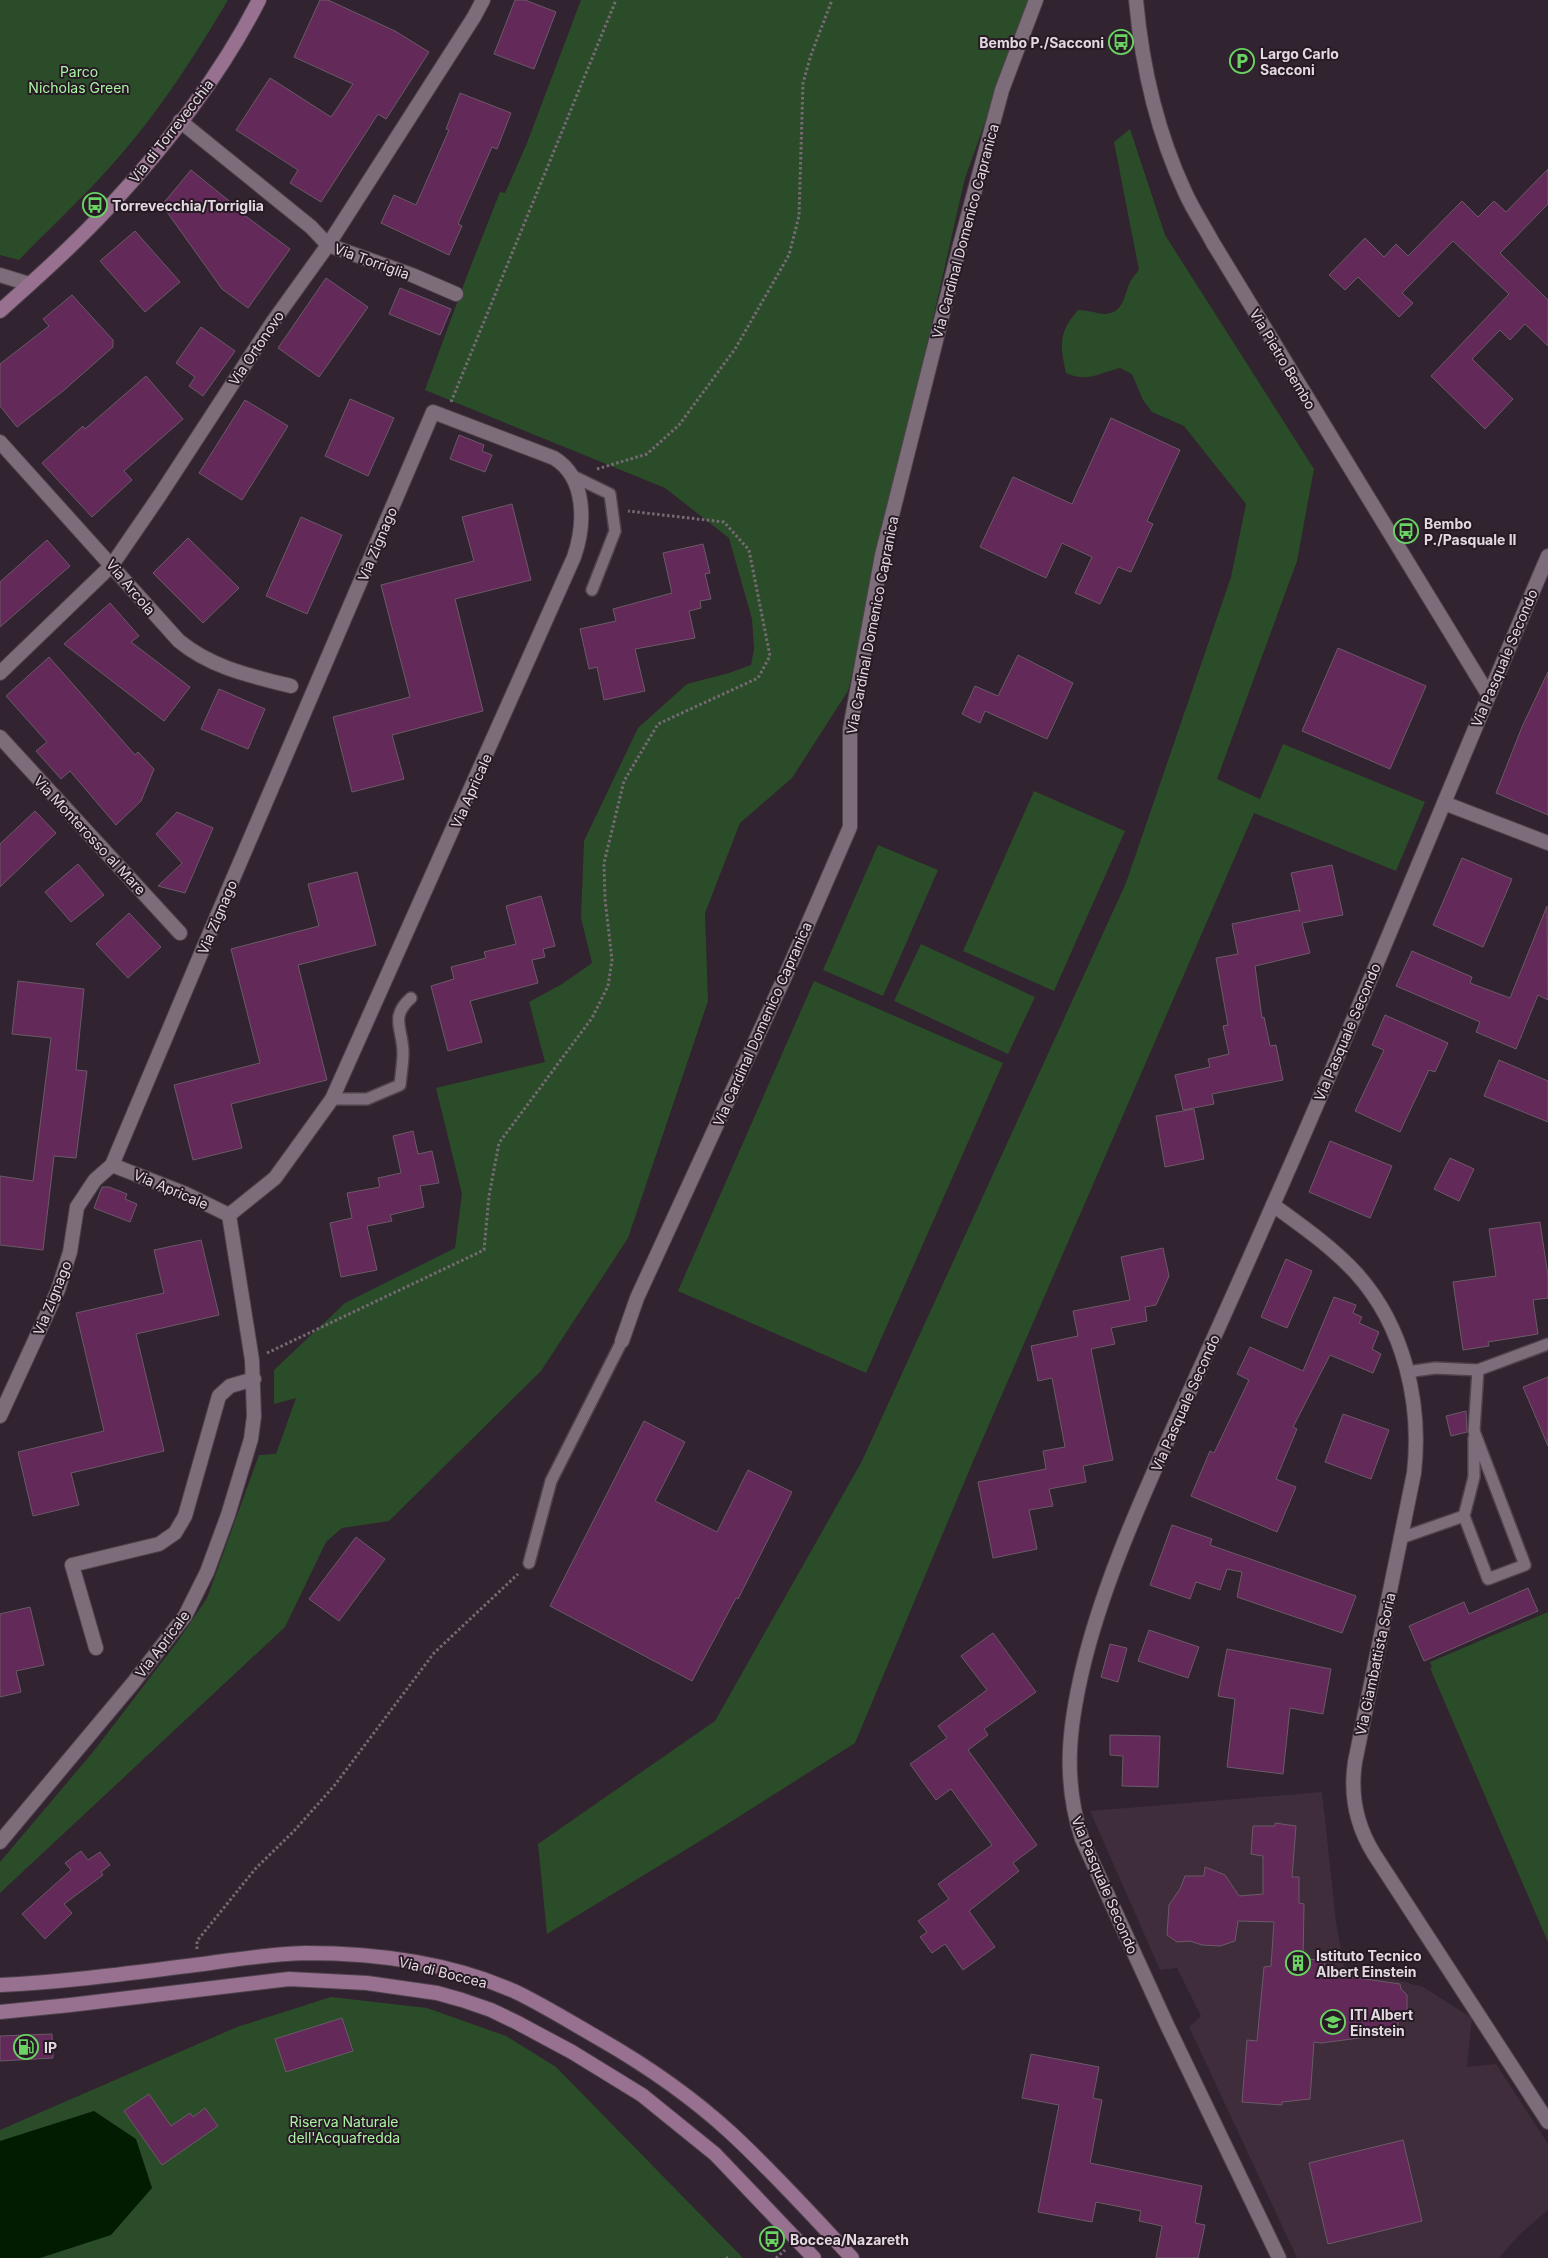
<svg xmlns="http://www.w3.org/2000/svg" width="1548" height="2258" viewBox="0 0 1548 2258" font-family="Inter,sans-serif">
<style>
.built{fill:#3f2d3b}
.green{fill:#2b4c29}
.water{fill:#021c01}
.building{fill:#622959;stroke:#6b5a67}
.lines{fill:none;stroke-linecap:round;stroke-linejoin:round}
.service-casing{stroke:#4e424c;stroke-width:14}
.minor-casing{stroke:#4e424c;stroke-width:16}
.tertiary-casing{stroke:#4e424c;stroke-width:16}
.secondary-casing{stroke:#4e424c;stroke-width:16}
.path{stroke:#766a74;stroke-width:3;stroke-dasharray:2.5 2.5;stroke-linecap:butt}
.service{stroke:#7d6c79;stroke-width:11}
.minor{stroke:#7d6c79;stroke-width:14}
.tertiary{stroke:#7d6c79;stroke-width:14}
.secondary{stroke:#987191;stroke-width:14}
.labels{text-anchor:middle;dominant-baseline:central;stroke-width:4;stroke-linejoin:round;paint-order:stroke}
.poi-label{font-size:14px;font-weight:bold;fill:#e3dae1;stroke:#271a25;text-anchor:start}
.park-label{font-size:14px;fill:#a9f5a2;stroke:#271a25}
.street-label{font-size:14px;fill:#e3dae1;stroke:#271a25}
</style>
<rect width="100%" height="100%" fill="#31232f"/>
<path class="built" d="M1322 1792 1336 1922 1344 1966 1423 1987 1472 2018 1467 2067 1496 2064 1548 2144V2210L1520 2234 1499 2258H1297L1189 2027 1201 2016 1177 1968 1160 1970 1090 1811Z"/>
<path class="green" d="M0 0H228C197 52 164 104 124 151 92 189 54 224 19 260L0 255Z
M581 0H1029L965 178 848 691 792 778 740 823 705 913 708 1001 628 1238 541 1371 389 1521 342 1528 326 1542 285 1627 0 1893V1862L93 1752 178 1641 207 1598 259 1455 276 1454 296 1398 274 1404V1370L345 1303 455 1248 462 1194 436 1088 545 1062 529 1002 562 984 592 963 581 918 584 841 638 728 687 684 729 673 751 665 754 649 752 619 729 538 665 488 425 390 468 273 500 192 505 193 527 143Z
M1130 129 1165 235 1314 469 1297 561 1217 779 1260 799 1283 744 1425 802 1396 871 1254 813 974 1459 855 1743 713 1833 547 1934 538 1844 715 1721 862 1461 1126 883 1231 577 1246 504 1184 426 1152 412 1143 400 1132 374 1120 368C1098 373 1088 383 1066 373 1060 345 1058 333 1078 310 1087 310 1100 314 1105 314 1124 313 1124 295 1130 282 1132 278 1136 274 1139 270L1114 142Z
M1034 791 1125 831 1054 991 963 951Z
M878 845 938 870 883 996 823 970Z
M921 944 1035 997 1008 1054 894 1001Z
M814 981 1003 1063 866 1373 678 1291Z
M1548 1612V1942L1430 1668 1432 1667 1430 1662Z
M331 1997 427 2008 506 2036 556 2067 743 2258H0V2130L237 2027Z"/>
<path class="water" d="M94 2111 136 2139 152 2188 111 2235 40 2258H0V2141Z"/>
<path class="building" d="M320 0H328L395 31 429 52 386 119 378 114 321 202 290 183 298 170 236 130 270 78 331 117 353 84 294 57Z
M515 0H525L556 12 534 69 494 54Z
M460 93 511 113 497 149 492 147 458 224 462 226 449 255 381 223 394 195 416 205 449 130 446 129Z
M1548 169V204L1500 253 1548 300V346L1525 324 1510 340 1500 330 1472 359 1513 399 1485 429 1431 376 1509 294 1453 241 1402 293 1413 303 1399 317 1358 277 1345 290 1329 275 1365 238 1384 257 1396 244 1408 256 1462 201 1478 217 1494 201 1506 212Z
M191 170 233 204 232 206 290 249 248 308 222 289 162 205Z
M135 231 180 282 145 312 100 261Z
M326 278 368 307 319 377 278 348Z
M400 288 451 309 440 335 389 314Z
M72 295 113 340V347L63 391 17 427 0 406V364L49 326 43 319Z
M201 327 235 351 203 396 189 386 195 377 176 363Z
M146 376 183 419 124 471 132 480 92 517 42 463 83 426 85 429Z
M350 399 394 418 368 476 325 456Z
M245 400 288 426 242 500 199 473Z
M1111 418 1180 450 1147 521 1153 524 1131 572 1118 567 1100 604 1075 593 1092 557 1062 543 1046 578 980 547 1013 477 1072 504Z
M459 435 484 445 482 451 492 455 485 472 450 459Z
M512 504 531 580 455 599 483 711 392 735 404 779 352 792 333 717 410 697 381 585 474 561 462 517Z
M301 517 342 535 307 614 266 596Z
M188 538 239 588 203 623 153 573Z
M47 540 70 566 0 627V582Z
M703 544 710 573 705 574 711 599 700 601 701 608 689 611 695 638 635 649 645 691 604 700 597 667 589 669 580 629 616 621 613 609 672 593 663 553Z
M110 603 139 636 131 642 190 687 164 721 64 644Z
M1338 648 1426 686 1390 769 1302 731Z
M1018 655 1073 683 1047 739 985 711 980 723 962 714 975 686 998 696Z
M49 657 135 755 138 752 154 769 141 801 116 825 70 771 61 779 36 751 47 742 6 696Z
M1548 672V815L1496 793 1522 727Z
M219 689 265 709 248 749 201 729Z
M35 811 56 833 0 887V844Z
M177 812 213 828 185 893 158 886 182 863 156 834Z
M1462 858 1512 879 1483 947 1433 925Z
M78 864 104 895 71 922 45 892Z
M1332 865 1343 915 1302 923 1310 953 1255 966 1262 1018 1264 1017 1270 1046 1276 1045 1283 1080 1212 1094 1214 1104 1183 1110 1175 1075 1210 1067 1208 1059 1229 1054 1223 1026 1228 1025 1216 958 1238 954 1232 924 1299 910 1300 912 1291 873Z
M357 872 376 945 298 965 327 1080 231 1104 242 1148 193 1160 174 1085 260 1063 231 949 319 926 308 884Z
M541 896 555 946 543 949 545 957 532 960 538 983 470 1001 482 1042 448 1051 431 986 454 979 451 967 486 958 484 952 516 944 506 906Z
M1547 906 1548 1000 1538 995 1516 1049 1476 1032 1480 1022 1396 986 1412 951 1472 977 1470 983 1510 998Z
M129 913 161 947 128 978 96 944Z
M18 981 84 989 76 1070 87 1071 76 1158 54 1156 43 1250 0 1245V1176L33 1181 51 1038 12 1034Z
M1385 1015 1448 1043 1435 1072 1429 1070 1400 1132 1355 1111 1384 1050 1372 1045Z
M1499 1060 1548 1081V1122L1484 1096Z
M1194 1109 1204 1159 1165 1167 1156 1116Z
M413 1131 418 1154 432 1151 439 1183 420 1186 424 1207 390 1215 392 1221 367 1226 377 1270 341 1277 330 1223 352 1218 347 1193 380 1187 378 1178 401 1173 393 1136Z
M1330 1141 1392 1166 1370 1218 1309 1192Z
M1450 1158 1474 1169 1459 1201 1434 1189Z
M102 1187H109L127 1194 125 1199 137 1204 130 1222 94 1208Z
M1540 1222 1548 1276V1298L1533 1300 1538 1334 1488 1342 1489 1346 1463 1350 1453 1282 1496 1276 1489 1229Z
M201 1240 219 1315 136 1334 164 1451 71 1473 79 1505 33 1516 18 1452 104 1431 76 1313 164 1293 154 1250Z
M1163 1248 1169 1276 1156 1305 1145 1307 1147 1321 1111 1328 1115 1344 1091 1349 1113 1460 1083 1466 1086 1482 1049 1489 1053 1506 1029 1510 1037 1549 993 1558 978 1482 1046 1469 1043 1451 1065 1447 1052 1378 1038 1381 1031 1346 1078 1336 1073 1311 1130 1300 1121 1257Z
M1286 1259 1312 1271 1287 1328 1261 1317Z
M1334 1297 1356 1305 1353 1313 1362 1317 1359 1323 1379 1332 1372 1349 1381 1354 1373 1373 1330 1355 1293 1427 1297 1429 1276 1479 1296 1487 1277 1532 1191 1496 1210 1451 1214 1453 1249 1380 1237 1374 1250 1347 1303 1371Z
M1548 1377V1446L1523 1387Z
M1466 1411 1467 1432 1451 1436 1446 1416Z
M1343 1414 1389 1430 1371 1479 1325 1462Z
M644 1421 685 1442 655 1501 717 1532 748 1470 792 1492 738 1599 736 1598 692 1681 550 1606Z
M1172 1525 1212 1539 1210 1545 1356 1596 1342 1633 1237 1597 1242 1572 1227 1569 1220 1590 1196 1582 1190 1599 1150 1585Z
M356 1537 385 1559 339 1621 309 1599Z
M1528 1588 1538 1611 1424 1661 1409 1626 1464 1602 1469 1614Z
M30 1607 44 1665 16 1671 21 1692 0 1697V1614Z
M1149 1630 1199 1647 1188 1678 1138 1661Z
M993 1633 1036 1692 984 1729 988 1735 968 1750 1037 1845 1013 1863 1019 1871 969 1911 995 1947 963 1970 945 1944 932 1953 920 1937 927 1932 918 1921 949 1899 938 1884 992 1845 951 1789 936 1800 910 1764 947 1738 938 1726 987 1690 961 1656Z
M1110 1644 1127 1648 1118 1682 1101 1677Z
M1227 1649 1331 1669 1323 1714 1290 1708 1283 1774 1227 1767 1235 1699 1218 1696Z
M1110 1735 1160 1736 1158 1787 1122 1786 1123 1756 1110 1755Z
M1275 1823 1296 1826 1292 1877H1299V1903L1304 1904 1303 1959 1325 1960 1324 1973 1400 1984 1401 1989 1407 1995V2019L1398 2021V2033L1321 2043 1314 2042 1310 2099 1282 2102V2105L1242 2102 1247 2040 1257 2041 1264 1967 1271 1966 1274 1922 1238 1921 1235 1941 1220 1946 1202 1945 1190 1941 1177 1942 1167 1935 1169 1905 1180 1889 1185 1876H1204L1205 1867 1225 1875 1239 1896 1263 1894V1856L1251 1854 1253 1826H1275Z
M81 1851 88 1860 100 1852 110 1865 101 1872 103 1875 64 1904 72 1913 45 1939 22 1914 71 1870 65 1863Z
M342 2018 353 2051 286 2072 275 2039Z
M52 2034 53 2058 0 2061V2036Z
M1031 2054 1099 2067 1093 2098 1102 2100 1090 2163 1202 2186 1195 2223 1205 2225 1198 2258H1156L1162 2226 1139 2221 1141 2211 1096 2202 1092 2222 1038 2212 1059 2105 1022 2098Z
M149 2094 171 2126 190 2113 193 2117 205 2108 218 2126 162 2165 124 2111Z
M1403 2140 1422 2221 1328 2244 1309 2163Z"/>
<g class="lines">
<defs>
<path id="service" d="M573 476 610 494 615 531 592 590
M332 1099H367L400 1085C401 1074 403 1063 403 1053 403 1029 389 1017 411 998
M1407 1372 1435 1368 1478 1370 1548 1344
M1464 1516 1474 1477V1438
M1401 1538 1464 1516 1488 1579 1525 1565 1474 1431 1478 1370
M529 1563 551 1481 622 1341"/>
<path id="minor" d="M180 121 311 227 328 245 412 275 456 294
M0 275 29 284
M0 442 179 641C212 668 251 676 291 686
M0 673 112 565 160 495 272 323 328 245 474 17 483 0
M0 737 180 933
M1444 803 1548 843
M112 1165 186 1194 229 1215
M1273 1205C1302 1226 1332 1247 1356 1273 1404 1326 1422 1403 1414 1473L1355 1762C1350 1795 1356 1825 1374 1854L1548 2122
M622 1341 637 1298 787 972 850 827V729L882 555 960 245 1002 90 1036 0
M0 1416 58 1290 70 1252 77 1207 95 1180 112 1165 205 944 433 412 554 458C587 478 585 525 574 557L332 1099 275 1178 229 1215
M96 1648 72 1565 159 1544 175 1533 185 1516 219 1396 230 1386 254 1379
M0 1842 133 1683 185 1616 207 1572 228 1515 251 1439 254 1416 252 1360 229 1215"/>
<path id="tertiary" d="M1136 0C1142 66 1157 132 1185 192 1193 210 1204 226 1213 243L1488 694
M1279 2258 1167 2025 1082 1839C1061 1776 1070 1718 1086 1655 1106 1579 1138 1507 1170 1435 1204 1359 1239 1283 1272 1207 1368 992 1455 772 1548 556"/>
<path id="secondary" d="M0 311C38 277 76 243 110 206 166 146 222 73 259 0
M0 1985C66 1982 130 1973 195 1965 232 1960 268 1954 305 1953 375 1953 452 1963 516 1992 545 2006 572 2023 600 2039 647 2066 692 2097 732 2134 774 2173 813 2216 852 2258
M0 2012 70 2005 289 1979 367 1983 437 1993 462 2000 491 2010 516 2022 572 2052 642 2095 715 2154 814 2258"/>
</defs>
<use href="#service" class="service-casing"/>
<use href="#minor" class="minor-casing"/>
<use href="#tertiary" class="tertiary-casing"/>
<use href="#secondary" class="secondary-casing"/>
<path class="path" d="M451 402 616 0
M597 469 647 454 679 425 735 349 789 255 799 216 803 83 811 55 832 0
M267 1353 484 1250 489 1196 499 1143 592 1018 608 986 612 960 605 899 604 863 624 781 658 724 758 678 770 656 749 550 724 522 628 511
M197 1949V1941L256 1868 294 1831 334 1786 434 1653 518 1574
M726 2258H728
M776 2258 785 2250"/>
<use href="#service" class="service"/>
<use href="#minor" class="minor"/>
<use href="#tertiary" class="tertiary"/>
<use href="#secondary" class="secondary"/>
</g>
<defs>
<symbol id="bus-ring" viewBox="-11 -11 22 22"><circle r="9.5" fill="#271a25" stroke="#6ad363" stroke-width="1.5"/><path d="M-5-6H5V4H4V6H2V4H-2V6H-4V4H-5ZM-3.5-4V0h7V-4ZM-3.5 1.2v1.5H-2V1.2ZM2 1.2v1.5H3.5V1.2Z" fill="#6ad363"/></symbol>
<symbol id="parking-ring" viewBox="-11 -11 22 22"><circle r="9.5" fill="#271a25" stroke="#6ad363" stroke-width="1.5"/><path d="M-3.5-5.5H1a3.5 3.5 0 0 1 0 7H-1V5.5H-3.5ZM-1-3.4V-.6H.8a1.4 1.4 0 0 0 0-2.8Z" fill="#6ad363"/></symbol>
<symbol id="building-ring" viewBox="-11 -11 22 22"><circle r="9.5" fill="#271a25" stroke="#6ad363" stroke-width="1.5"/><path d="M-4-6H4V6H1V3H-1V6H-4ZM-2.5-4.3h1.7v1.8h-1.7ZM.8-4.3h1.7v1.8H.8ZM-2.5-1h1.7V.8h-1.7ZM.8-1h1.7V.8H.8Z" fill="#6ad363"/></symbol>
<symbol id="school-ring" viewBox="-11 -11 22 22"><circle r="9.5" fill="#271a25" stroke="#6ad363" stroke-width="1.5"/><path d="M0-5L7-2L0 1L-7-2ZM-4 1L0 2.5L4 1V4Q0 6-4 4Z" fill="#6ad363"/></symbol>
<symbol id="fuel-ring" viewBox="-11 -11 22 22"><circle r="9.5" fill="#271a25" stroke="#6ad363" stroke-width="1.5"/><path d="M-5.5-6h7V0h2V4h1.3V-2.5L3-4.5l.8-.8L6-3V5H2.5V1h-1V6h-7ZM-4.2-4.7v3.2H.2V-4.7Z" fill="#6ad363"/></symbol>
</defs>
<g fill-rule="evenodd">
<use href="#bus-ring" x="1107" y="28" width="28" height="28"/>
<use href="#parking-ring" x="1228" y="47" width="28" height="28"/>
<use href="#bus-ring" x="81" y="191" width="28" height="28"/>
<use href="#bus-ring" x="1392" y="517" width="28" height="28"/>
<use href="#building-ring" x="1284" y="1949" width="28" height="28"/>
<use href="#school-ring" x="1319" y="2008" width="28" height="28"/>
<use href="#fuel-ring" x="12" y="2033" width="28" height="28"/>
<use href="#bus-ring" x="758" y="2225" width="28" height="28"/>
</g>
<g class="labels">
<g class="poi-label">
<text x="1104" y="42" text-anchor="end">Bembo P./Sacconi</text>
<text x="1260" y="53">Largo Carlo<tspan x="1260" dy="16">Sacconi</tspan></text>
<text x="112" y="205">Torrevecchia/Torriglia</text>
<text x="1424" y="523">Bembo<tspan x="1424" dy="16">P./Pasquale II</tspan></text>
<text x="1316" y="1955">Istituto Tecnico<tspan x="1316" dy="16">Albert Einstein</tspan></text>
<text x="1350" y="2014">ITI Albert<tspan x="1350" dy="16">Einstein</tspan></text>
<text x="44" y="2047">IP</text>
<text x="790" y="2239">Boccea/Nazareth</text>
</g>
<g class="park-label">
<text x="79" y="71">Parco<tspan x="79" dy="16">Nicholas Green</tspan></text>
<text x="344" y="2121">Riserva Naturale<tspan x="344" dy="16">dell'Acquafredda</tspan></text>
</g>
<g class="street-label">
<text transform="translate(171 131) rotate(-52)">Via di Torrevecchia</text>
<text transform="translate(965 231) rotate(-75)">Via Cardinal Domenico Capranica</text>
<text transform="translate(372 261) rotate(20)">Via Torriglia</text>
<text transform="translate(256 348) rotate(-56)">Via Ortonovo</text>
<text transform="translate(1283 359) rotate(59)">Via Pietro Bembo</text>
<text transform="translate(377 544) rotate(-67)">Via Zignago</text>
<text transform="translate(131 587) rotate(50)">Via Arcola</text>
<text transform="translate(872 625) rotate(-79)">Via Cardinal Domenico Capranica</text>
<text transform="translate(1504 658) rotate(-67)">Via Pasquale Secondo</text>
<text transform="translate(471 791) rotate(-66)">Via Apricale</text>
<text transform="translate(90 835) rotate(47)">Via Monterosso al Mare</text>
<text transform="translate(217 917) rotate(-67)">Via Zignago</text>
<text transform="translate(762 1024) rotate(-66)">Via Cardinal Domenico Capranica</text>
<text transform="translate(1347 1032) rotate(-67)">Via Pasquale Secondo</text>
<text transform="translate(171 1189) rotate(23)">Via Apricale</text>
<text transform="translate(52 1298) rotate(-68)">Via Zignago</text>
<text transform="translate(1185 1403) rotate(-66)">Via Pasquale Secondo</text>
<text transform="translate(162 1644) rotate(-53)">Via Apricale</text>
<text transform="translate(1375 1664) rotate(-78)">Via Giambattista Soria</text>
<text transform="translate(1105 1885) rotate(67)">Via Pasquale Secondo</text>
<text transform="translate(443 1972) rotate(14)">Via di Boccea</text>
</g>
</g>
</svg>
